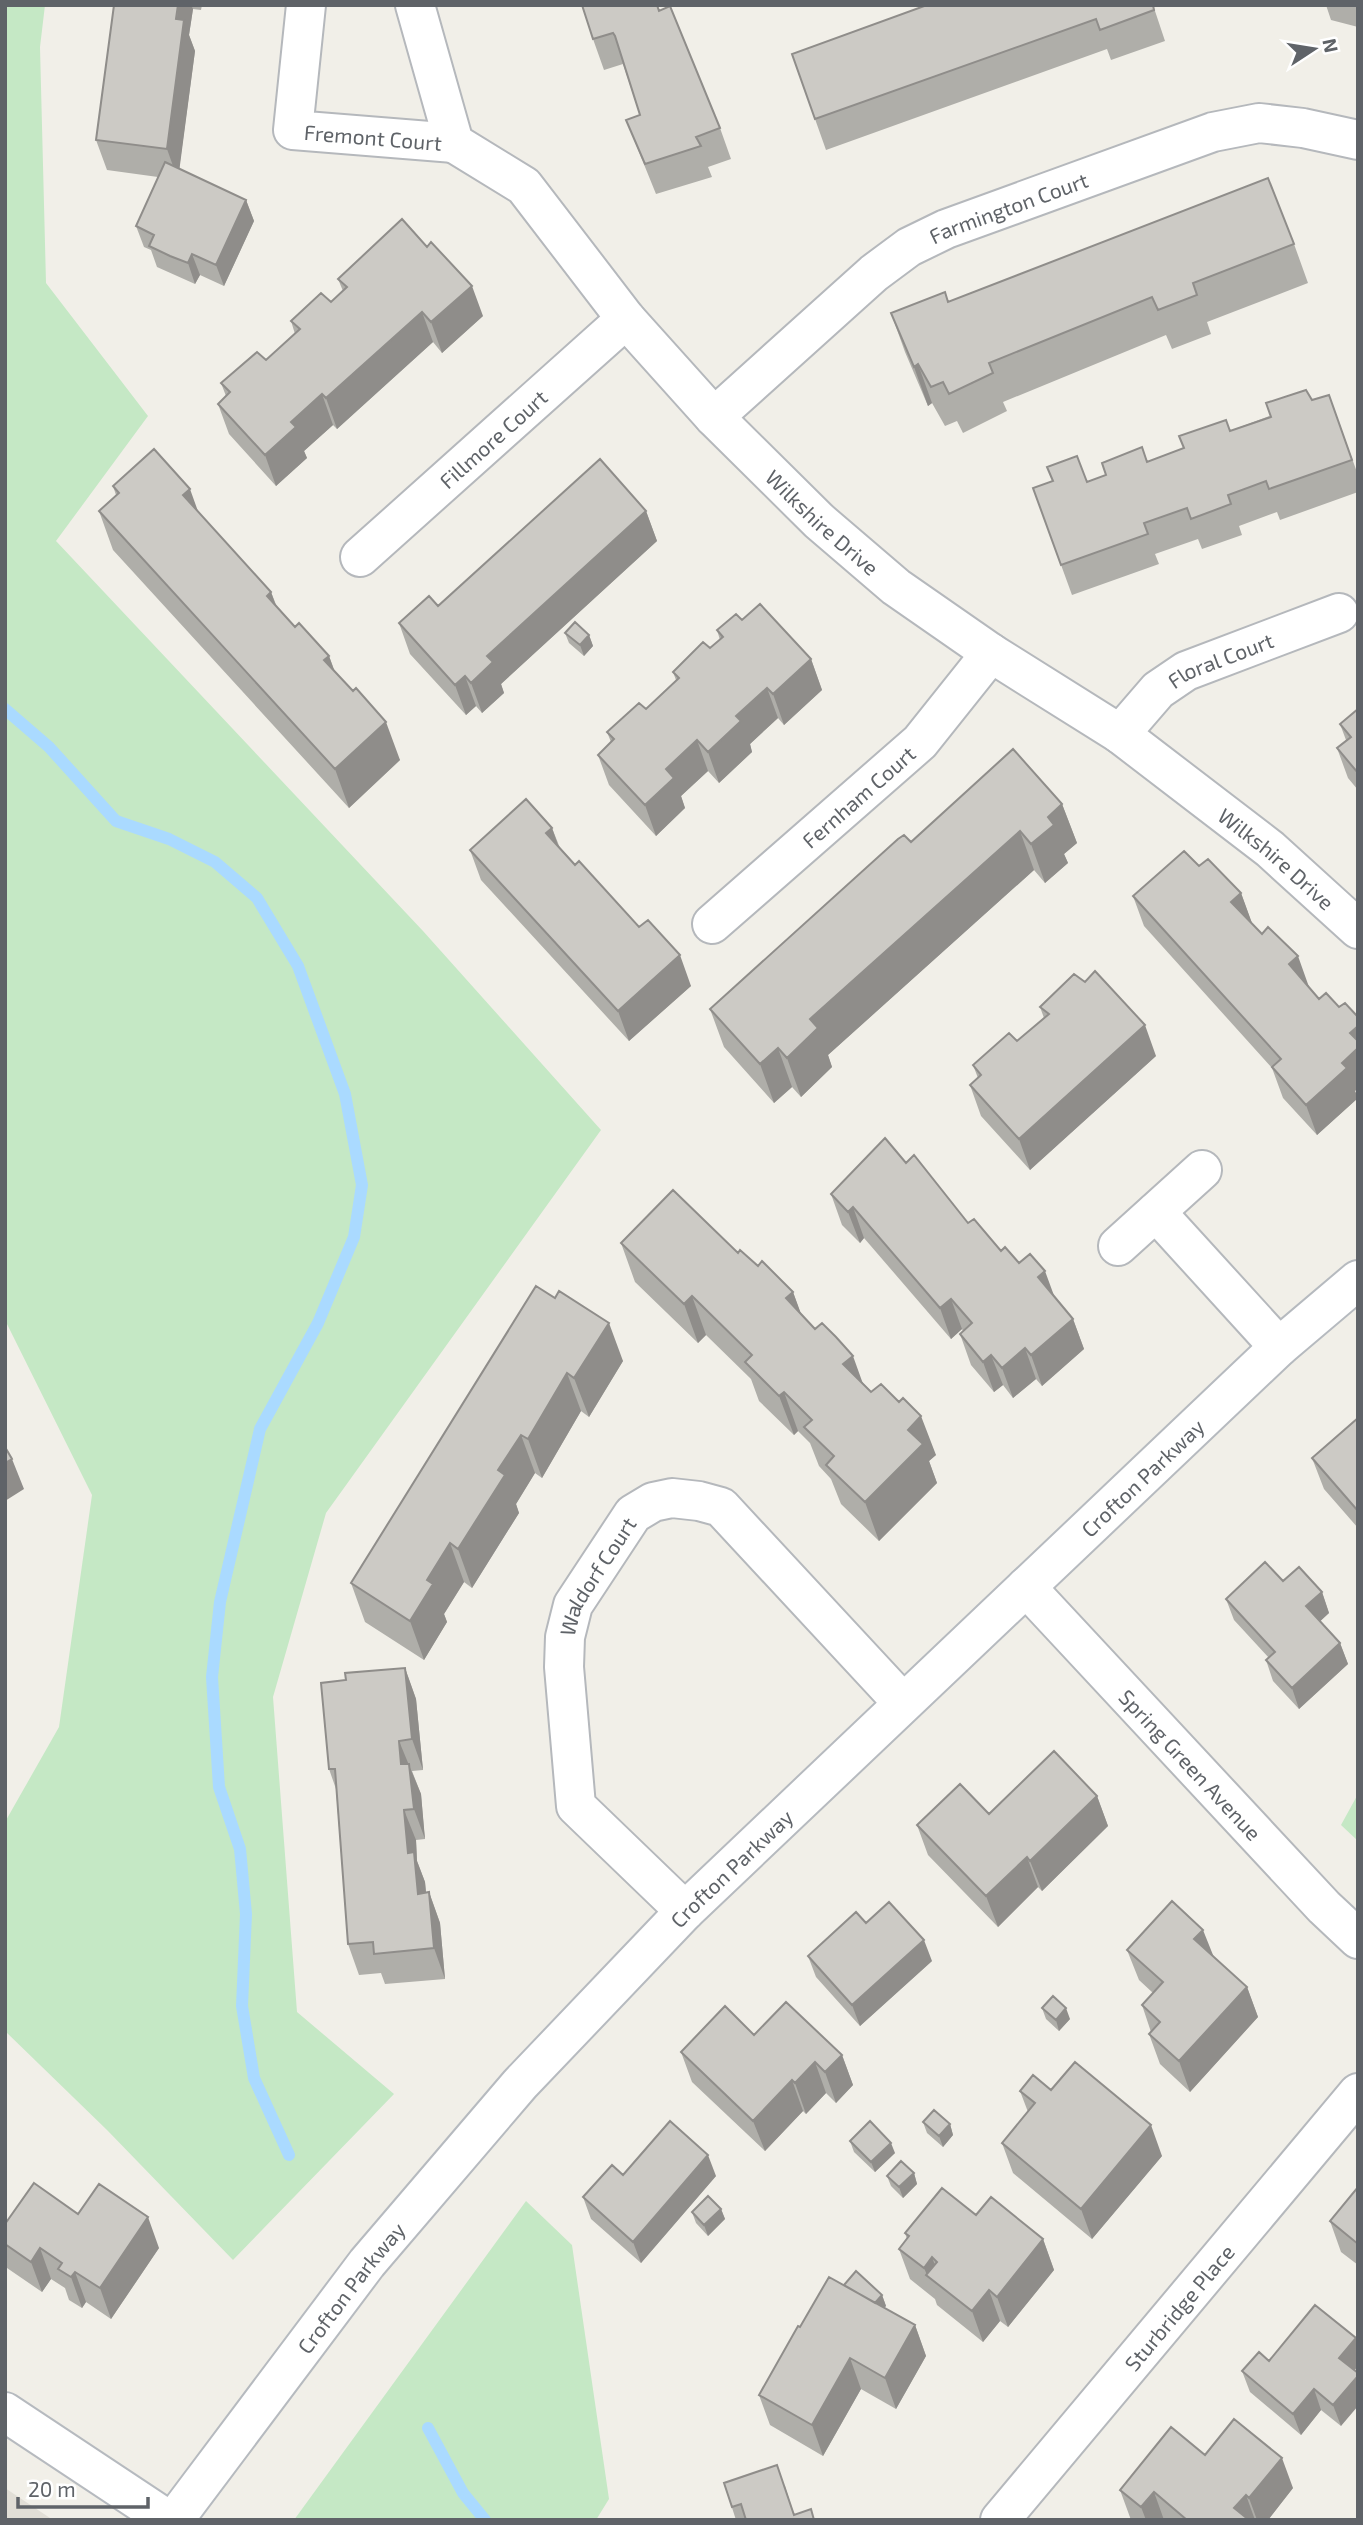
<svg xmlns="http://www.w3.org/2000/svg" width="1363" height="2525" viewBox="0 0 1363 2525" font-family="'Exo 2',sans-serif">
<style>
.education{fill:#e1ded6}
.green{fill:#c5e8c5}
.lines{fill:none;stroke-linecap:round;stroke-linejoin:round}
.stream{stroke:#aadaff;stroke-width:12}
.street-casing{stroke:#b5b8bc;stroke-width:42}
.secondary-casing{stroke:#b6babf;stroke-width:42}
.street{stroke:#fff;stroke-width:38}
.secondary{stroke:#fff;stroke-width:38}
.wall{fill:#afaea9}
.shaded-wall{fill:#8f8d8a}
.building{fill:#cccac5;stroke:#8f8d8a;stroke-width:2}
.labels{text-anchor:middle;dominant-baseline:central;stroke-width:6;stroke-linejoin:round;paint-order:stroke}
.street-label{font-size:21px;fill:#5f6368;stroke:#fff}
</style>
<rect width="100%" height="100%" fill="#f1efe8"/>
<path class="education" d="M5 2488 53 2520H5Z"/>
<path class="green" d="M5 5H45L40 47 46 283 148 416 56 541 423 931 601 1130 326 1513 273 1697 297 2012 394 2094 233 2260 107 2130 5 2031V1822L59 1727 92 1495 5 1320Z
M1358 1794V1841L1341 1825Z
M526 2201 572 2245 609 2499 596 2520H294Z"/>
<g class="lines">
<path class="stream" d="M5 709 49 747 116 821 169 839 215 862 257 898 298 966 345 1094 362 1185 354 1237 318 1323 260 1429 220 1602 212 1677 219 1787 240 1849 246 1914 242 2006 254 2078 289 2155
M428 2428 463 2493 485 2520"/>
<defs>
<g id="street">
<path id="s1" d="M306 5 293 130 454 143"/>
<path id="s2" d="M415 5 454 143 524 186 626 319 714 417 819 521 896 587 991 653 1120 734 1270 849 1358 929"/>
<path id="s3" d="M714 417 874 273 909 247 946 229 1213 132 1259 123 1303 128 1358 140"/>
<path id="s4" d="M360 557 626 319"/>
<path id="s5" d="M1120 734 1158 690 1186 671 1339 613"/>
<path id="s6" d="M712 924 920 742 991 653"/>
<path d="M1156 1212 1279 1347"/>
<path d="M1118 1246 1202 1170"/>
<path id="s7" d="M1026 1587 1324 1907 1358 1939"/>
<path id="s8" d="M685 1911 576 1806 564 1667 565 1637 573 1605 633 1514 653 1502 672 1498 699 1501 721 1507 903 1703"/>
<path id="s9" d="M1000 2520 1358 2093"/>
</g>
<g id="secondary">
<path d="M5 2412 168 2520"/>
<path id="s10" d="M174 2520 367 2263 520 2084 685 1911 1279 1347 1358 1280"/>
</g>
</defs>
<use href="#street" class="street-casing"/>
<use href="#secondary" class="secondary-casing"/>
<use href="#street" class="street"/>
<use href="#secondary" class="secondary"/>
</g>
<path class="wall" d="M114 5H202L201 10 193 9 189 35 195 51 179 169 246 200 254 221 224 286 200 275 195 284 157 267 151 250 144 247 136 226 158 177 107 170 96 140Z
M1153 5 1165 41 1111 60 1107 49 826 150 792 54Z
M1326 5H1358V27L1331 20Z
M659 11 720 128 731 159 708 167 712 177 656 194 626 120 640 115 623 64 604 70 593 39Z
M1294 244 1308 283 1207 322 1211 334 1172 349 1166 335 1003 402 1007 411 963 433 957 421 945 426 932 403 928 406 905 352 891 313 948 302Z
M338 279 483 316 442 353 433 342 337 429 333 425 304 451 307 458 276 486 229 434 218 404 226 396 221 383 266 360 295 334 291 321 331 302 343 291Z
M1329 395 1358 475V492L1280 520 1277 512 1239 526 1242 535 1202 549 1198 539 1155 554 1159 564 1072 595 1033 488 1053 481 1087 482 1147 462 1312 400Z
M113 486 199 513 271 592 277 607 295 627 329 656 335 672 400 760 349 808 113 550 99 511 116 495Z
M646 511 657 541 501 684 504 693 482 713 476 706 466 715 410 654 399 623Z
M742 620 811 659 822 690 784 725 778 718 750 744 752 752 719 783 708 771 681 796 685 808 656 836 609 785 598 755 611 742 607 732 646 709 676 680 673 672 710 648 720 640 717 630Z
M565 633 589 635 593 646 584 656 569 643Z
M1358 709V790L1348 778 1337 748 1346 740 1340 724Z
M1062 804 1077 843 1064 854 1068 863 1045 883 1034 870 828 1055 832 1067 801 1097 792 1087 774 1103 724 1047 710 1009 911 842Z
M552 828 560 848 691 986 629 1041 481 880 470 850Z
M1199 866 1241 893 1252 924 1309 987 1355 1091 1358 1098 1317 1135 1283 1098 1272 1068 1144 926 1133 896Z
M1040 1007 1156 1056 1030 1170 981 1116 970 1085 978 1078 973 1065 1017 1041 1044 1018Z
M906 1163 968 1223 1001 1251 1019 1263 1055 1297 1073 1319 1084 1349 1042 1386 1036 1379 1013 1398 1003 1385 994 1392 971 1365 960 1334 963 1331 962 1329 951 1339 864 1238 860 1243 842 1225 831 1194Z
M621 1243 738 1253 758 1266 793 1292 800 1312 864 1384 936 1455 929 1461 937 1483 879 1541 841 1504 831 1479 819 1466 810 1443 798 1431 794 1435 759 1401 751 1379 706 1335 698 1343 635 1282Z
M536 1286 623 1361 589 1417 581 1411 542 1478 535 1473 516 1504 519 1513 472 1588 464 1582 444 1614 447 1622 424 1660 365 1622 351 1583Z
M1358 1418V1528L1324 1489 1312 1458Z
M1283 1581 1322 1592 1329 1613 1320 1621 1340 1643 1348 1664 1299 1709 1273 1681 1266 1660 1269 1658 1234 1620 1226 1599Z
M405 1668 416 1699 423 1770 412 1771 421 1794 424 1830 425 1839 416 1840 417 1861 425 1882 426 1893 429 1892 440 1923 445 1979 385 1984 381 1973 359 1975 348 1944 336 1789 329 1769 346 1680Z
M1097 1796 1108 1826 1042 1891 1038 1887 998 1927 928 1855 917 1825 989 1814Z
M1127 1950 1213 1956 1247 1987 1258 2017 1190 2092 1160 2064 1149 2034 1151 2032 1142 2005 1153 1993 1139 1980Z
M808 1956 932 1961 860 2026 816 1977Z
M1042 2008 1070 2019 1059 2031 1046 2019Z
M754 2035 842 2055 853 2085 836 2103 826 2093 806 2114 803 2111 765 2151 692 2082 681 2052Z
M1051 2090 1162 2156 1092 2239 1013 2173 1002 2143 1028 2112 1020 2091Z
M923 2122 950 2124 953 2135 943 2147 927 2133Z
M850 2141 895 2153 875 2172 854 2152Z
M914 2173 917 2184 903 2198 891 2186 887 2176Z
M623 2175 716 2176 641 2263 591 2219 583 2197Z
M1358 2187V2265L1341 2252 1330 2221Z
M721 2209 725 2219 708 2236 696 2223 692 2212Z
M78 2214 159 2248 111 2319 86 2302 82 2308 69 2300 65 2288 51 2279 42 2292 7 2268 5 2263V2244Z
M976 2215 1043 2239 1054 2270 1008 2327 1000 2321 983 2342 937 2305 935 2299 910 2279 899 2249 907 2239 905 2233Z
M844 2285 882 2295 886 2306 884 2308 915 2325 926 2356 896 2409 861 2389 823 2456 770 2425 759 2395 800 2327Z
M1356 2338 1358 2344V2366L1355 2370 1341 2426 1321 2410 1301 2435 1250 2392 1242 2371 1269 2361Z
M1205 2455 1293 2488 1268 2520H1131L1120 2490Z
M724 2483 785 2486 794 2515 815 2520H736Z"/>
<path class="shaded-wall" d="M178 5H191L193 9 189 35 195 51 178 180 167 149Z
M246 200 254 221 224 286 216 265Z
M192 254 200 275 195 284 188 263Z
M472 286 483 316 442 353 431 322Z
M422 312 433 342 337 429 326 398Z
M918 364 932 403 928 406 914 367Z
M322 394 333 425 304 451 307 458 276 486 265 455 291 422Z
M190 489 204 528 183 495Z
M646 511 657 541 501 684 504 693 482 713 471 683 487 656Z
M271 592 285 631 267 596Z
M589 635 593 646 584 656 580 645Z
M329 656 343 695 324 660Z
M811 659 822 690 784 725 773 694Z
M465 676 476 706 466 715 455 685Z
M767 688 778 718 750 744 752 752 719 783 708 752 736 716Z
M386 722 400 760 349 808 335 769Z
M697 740 708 771 681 796 685 808 656 836 645 805 666 769Z
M1062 804 1077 843 1064 854 1068 863 1045 883 1031 844 1048 817Z
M552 828 563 859 546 833Z
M1020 831 1034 870 828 1055 832 1067 801 1097 787 1058 810 1019Z
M1241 893 1252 923 1242 932 1231 902Z
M680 955 691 986 629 1041 618 1011Z
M1298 956 1309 987 1289 964Z
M1145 1025 1156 1056 1030 1170 1019 1139Z
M1358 1026V1089L1355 1091 1358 1098 1317 1135 1306 1105 1342 1063 1350 1033Z
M778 1048 792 1087 774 1103 760 1064Z
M853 1207 864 1238 860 1243 848 1212Z
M1045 1271 1056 1301 1038 1277Z
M793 1292 807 1330 786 1298Z
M692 1296 706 1335 698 1343 684 1304Z
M951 1299 962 1329 951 1339 940 1308Z
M1073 1319 1084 1349 1042 1386 1031 1355Z
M609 1323 623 1361 589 1417 574 1378Z
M1025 1348 1036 1379 1013 1398 1002 1368Z
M991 1355 1003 1385 994 1392 983 1362Z
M853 1356 867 1395 843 1364Z
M567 1373 581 1411 542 1478 528 1439Z
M784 1392 798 1431 794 1435 779 1396Z
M921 1416 936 1455 929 1461 937 1483 879 1541 865 1502 908 1430Z
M521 1435 535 1473 516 1504 519 1513 472 1588 458 1549 498 1470Z
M12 1459 24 1489 5 1501V1463Z
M450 1543 464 1582 444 1614 447 1622 424 1660 410 1621 427 1580Z
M1322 1592 1329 1613 1314 1627 1306 1606Z
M1340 1643 1348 1664 1299 1709 1292 1688Z
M405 1668 416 1699 423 1770 412 1739Z
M399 1741 421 1794 425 1839 414 1809 401 1764Z
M1097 1796 1108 1826 1042 1891 1030 1861Z
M404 1810 416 1840 417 1861 425 1882 429 1924 418 1894 408 1853Z
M1027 1857 1038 1887 998 1927 986 1896Z
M429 1892 440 1923 445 1979 434 1948Z
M1203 1930 1215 1960 1194 1939Z
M924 1940 932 1961 860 2026 852 2005Z
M1247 1987 1258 2017 1190 2092 1179 2061Z
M1066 2008 1070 2019 1059 2031 1056 2020Z
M842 2055 853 2085 836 2103 825 2072Z
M815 2062 826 2093 806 2114 795 2083Z
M792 2080 803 2111 765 2151 753 2121Z
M950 2124 953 2135 943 2147 939 2136Z
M1151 2125 1162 2156 1092 2239 1081 2209Z
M891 2143 895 2153 875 2172 871 2162Z
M708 2155 716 2176 641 2263 633 2242Z
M914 2173 917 2184 903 2198 899 2187Z
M721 2209 725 2219 708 2236 704 2225Z
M148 2217 159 2248 111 2319 100 2288Z
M1043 2239 1054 2270 1008 2327 997 2297Z
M40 2248 51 2279 42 2292 31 2262Z
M932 2257 943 2288 927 2275 924 2268Z
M75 2272 86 2302 82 2308 71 2277Z
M989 2290 1000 2321 983 2342 972 2311Z
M882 2295 886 2306 873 2319 869 2309Z
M915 2325 926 2356 896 2409 885 2378Z
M1356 2338 1358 2344V2366L1347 2379 1339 2358Z
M850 2358 861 2389 823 2456 812 2425Z
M1358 2376V2406L1341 2426 1333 2405Z
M1314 2389 1321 2410 1301 2435 1293 2414Z
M1282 2458 1293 2488 1268 2520H1257L1249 2498Z
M1154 2492 1164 2520H1146L1141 2507Z
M1246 2495 1255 2520H1239L1234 2508Z"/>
<path class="building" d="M114 5H178L176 19 184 20 167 149 96 140Z
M582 5H657L659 11 670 6 720 128 696 137 701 146 645 164 626 120 640 115 615 36 613 33 593 39Z
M927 5H1153L1154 10 1100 30 1096 19 815 119 792 54Z
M165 162 246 200 216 265 192 254 188 263 170 256 149 246 154 235 136 226Z
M1268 178 1294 244 1193 283 1197 295 1158 310 1152 297 989 363 993 373 949 394 943 382 931 387 918 364 914 367 891 313 945 292 948 302Z
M402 219 427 247 431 242 472 286 431 322 422 312 326 398 322 394 291 422 296 427 265 455 218 404 230 392 221 383 257 352 266 360 300 329 291 321 321 293 331 302 347 287 338 279Z
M1306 390 1312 400 1329 395 1352 460 1269 489 1266 481 1228 495 1231 504 1191 519 1187 508 1144 523 1148 534 1061 565 1033 488 1053 481 1047 467 1077 456 1087 482 1106 475 1102 463 1142 447 1147 462 1184 448 1179 436 1226 420 1230 431 1271 417 1266 403Z
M154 449 190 489 183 495 271 592 267 596 295 627 299 623 329 656 324 660 353 691 356 688 386 722 335 769 99 511 119 493 113 486Z
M600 459 646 511 487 656 493 662 471 683 465 676 455 685 399 623 429 596 438 606Z
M760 604 811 659 773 694 767 688 736 716 741 721 708 752 697 740 666 769 674 778 645 805 598 755 614 739 607 732 639 703 646 709 679 678 673 672 703 642 710 648 723 637 717 630 736 614 742 620Z
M575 622 589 635 580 645 565 633Z
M1358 709V773L1337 748 1351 737 1340 724Z
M1013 749 1062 804 1048 817 1054 825 1031 844 1020 831 810 1019 818 1028 787 1058 778 1048 760 1064 710 1009 898 839 904 835 911 842Z
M526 799 552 828 546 833 575 865 579 861 639 927 648 920 680 955 618 1011 470 850Z
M1184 851 1199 866 1208 859 1241 893 1231 902 1262 934 1268 927 1298 956 1289 964 1319 999 1326 993 1339 1007 1345 1003 1358 1017V1026L1350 1033 1358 1041V1048L1342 1063 1347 1068 1306 1105 1272 1067 1281 1059 1133 896Z
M1095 971 1145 1025 1019 1139 970 1085 981 1075 973 1065 1009 1033 1017 1041 1049 1014 1040 1007 1074 974 1085 982Z
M885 1138 906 1163 914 1155 968 1223 974 1219 1001 1251 1005 1247 1019 1263 1030 1254 1045 1271 1038 1277 1073 1319 1031 1355 1025 1348 1002 1368 991 1355 983 1362 960 1334 972 1323 951 1299 940 1308 853 1207 848 1212 831 1194Z
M673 1190 738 1253 740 1250 758 1266 762 1261 793 1292 786 1298 815 1329 822 1323 836 1337 853 1356 843 1364 871 1392 881 1384 899 1402 903 1398 921 1416 908 1430 923 1444 865 1502 826 1465 834 1456 804 1427 812 1420 784 1392 779 1396 745 1362 752 1355 692 1296 684 1304 621 1243Z
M536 1286 555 1298 559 1291 609 1323 574 1378 567 1373 528 1439 521 1435 498 1470 505 1475 458 1549 450 1543 427 1580 433 1584 410 1621 351 1583Z
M1358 1418V1511L1312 1458Z
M5 1447 12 1459 5 1463Z
M1265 1562 1283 1581 1299 1567 1322 1592 1306 1606 1340 1643 1292 1688 1266 1660 1275 1652 1226 1599Z
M405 1668 412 1739 399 1741 401 1764H409L414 1809 404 1810 408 1853 414 1852 418 1894 429 1892 434 1948 374 1954 373 1942 348 1944 335 1769H329L321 1683 346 1680 345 1673Z
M1054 1751 1097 1796 1030 1861 1027 1857 986 1896 917 1825 960 1784 989 1814Z
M1172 1901 1203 1930 1194 1939 1247 1987 1179 2061 1149 2034 1160 2022 1142 2005 1163 1982 1127 1950Z
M889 1902 924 1940 852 2005 808 1956 856 1912 866 1923Z
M1053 1996 1066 2008 1056 2020 1042 2008Z
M786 2002 842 2055 825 2072 815 2062 795 2083 792 2080 753 2121 681 2052 725 2006 754 2035Z
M1075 2062 1151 2125 1081 2209 1002 2143 1035 2103 1020 2091 1033 2075 1051 2090Z
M934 2110 950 2124 939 2136 923 2122Z
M670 2121 708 2155 633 2242 583 2197 612 2165 623 2175Z
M870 2121 891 2143 871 2162 850 2141Z
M901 2161 914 2173 899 2187 887 2176Z
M34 2183 78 2214 99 2184 148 2217 100 2288 75 2272 71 2277 58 2269 62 2263 40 2248 31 2262 5 2244V2224Z
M1358 2187V2244L1330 2221Z
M942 2188 976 2215 991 2197 1043 2239 997 2297 989 2290 972 2311 926 2275 937 2262 932 2257 924 2268 899 2249 909 2236 905 2233Z
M708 2196 721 2209 704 2225 692 2212Z
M856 2271 882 2295 875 2303 844 2285Z
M829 2277 915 2325 885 2378 850 2358 812 2425 759 2395 798 2326 800 2327Z
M1315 2305 1356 2338 1339 2358 1358 2373V2376L1333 2405 1314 2389 1293 2414 1242 2371 1259 2352 1269 2361Z
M1234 2419 1282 2458 1249 2498 1246 2495 1234 2508 1249 2520H1187L1154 2492 1141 2507 1120 2490 1171 2427 1205 2455Z
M777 2465 794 2515 811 2509 814 2520H746L741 2504 732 2507 724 2483Z"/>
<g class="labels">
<g class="street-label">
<text stroke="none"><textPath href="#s1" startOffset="206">Fremont Court</textPath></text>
<text stroke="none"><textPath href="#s3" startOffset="366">Farmington Court</textPath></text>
<text stroke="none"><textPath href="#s4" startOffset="178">Fillmore Court</textPath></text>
<text stroke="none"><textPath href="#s2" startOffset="676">Wilkshire Drive</textPath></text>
<text stroke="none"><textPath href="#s5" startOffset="128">Floral Court</textPath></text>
<text stroke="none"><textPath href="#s6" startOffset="194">Fernham Court</textPath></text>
<text stroke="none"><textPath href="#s2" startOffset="1242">Wilkshire Drive</textPath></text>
<text stroke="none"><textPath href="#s10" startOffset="1426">Crofton Parkway</textPath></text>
<text stroke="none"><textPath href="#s8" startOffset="390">Waldorf Court</textPath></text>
<text stroke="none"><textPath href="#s7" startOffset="242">Spring Green Avenue</textPath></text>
<text stroke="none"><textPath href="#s10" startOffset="859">Crofton Parkway</textPath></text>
<text stroke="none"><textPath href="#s10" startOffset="292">Crofton Parkway</textPath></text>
<text stroke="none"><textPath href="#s9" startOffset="278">Sturbridge Place</textPath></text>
</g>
</g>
<rect width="1363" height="2525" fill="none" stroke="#5f6368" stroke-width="14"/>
<g transform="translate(1314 49) rotate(78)" stroke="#ffffff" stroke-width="5" paint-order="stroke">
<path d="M0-5L12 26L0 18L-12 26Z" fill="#5f6368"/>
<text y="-10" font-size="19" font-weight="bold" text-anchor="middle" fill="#5f6368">N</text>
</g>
<path d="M18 2497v10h130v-10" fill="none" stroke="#5f6368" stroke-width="3.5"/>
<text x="28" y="2497" font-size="21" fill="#5f6368" stroke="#ffffff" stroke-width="5" paint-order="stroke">20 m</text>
</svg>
